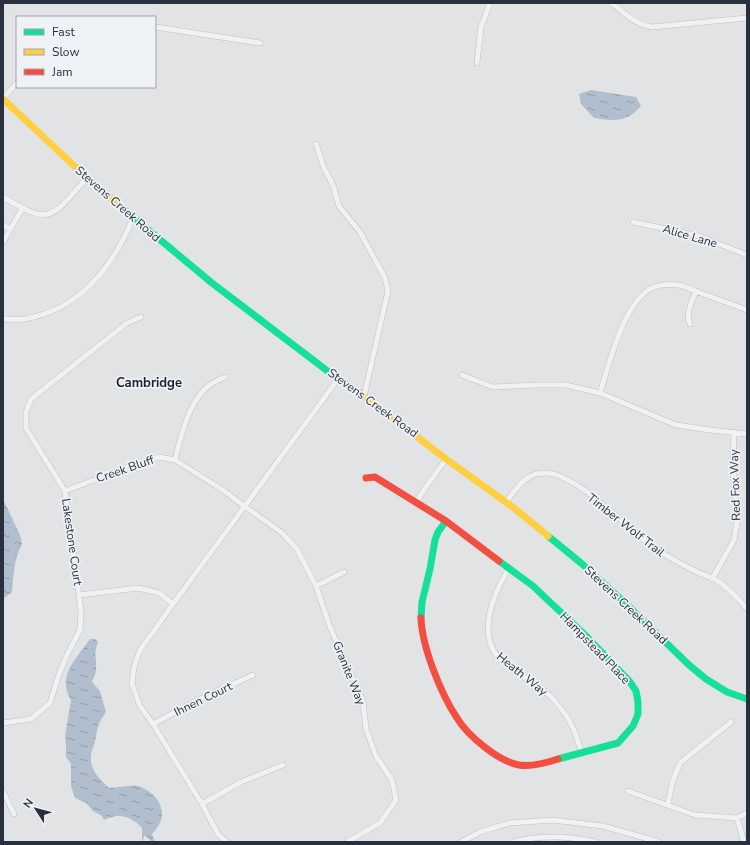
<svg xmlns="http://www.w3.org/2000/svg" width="750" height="845" viewBox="0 0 750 845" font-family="'Nunito Sans',sans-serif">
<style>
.water{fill:url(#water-ripples)}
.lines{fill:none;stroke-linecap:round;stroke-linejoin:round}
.street-casing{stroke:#bfc1c3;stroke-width:6}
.street{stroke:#f0f1f2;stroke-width:5}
.fast{stroke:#16e098;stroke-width:7}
.slow{stroke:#ffcf43;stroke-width:7}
.jam{stroke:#f24e42;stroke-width:7}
.labels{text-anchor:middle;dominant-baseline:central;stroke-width:3.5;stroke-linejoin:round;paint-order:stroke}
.street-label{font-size:12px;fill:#29303d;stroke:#eef1f5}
.neighbourhood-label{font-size:13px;font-weight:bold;fill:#1b212d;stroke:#eef1f5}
</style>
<defs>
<pattern id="water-ripples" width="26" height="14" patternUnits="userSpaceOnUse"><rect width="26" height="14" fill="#b1bece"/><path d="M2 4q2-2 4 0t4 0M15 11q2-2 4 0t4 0" fill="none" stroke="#909ba8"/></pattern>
</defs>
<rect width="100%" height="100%" fill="#e1e3e5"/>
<path class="water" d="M591 90 636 97 641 106C626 123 615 121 594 118L581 104 579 94Z
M3 499 20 535 22 544C13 561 14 574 12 592L3 599Z
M90 639H95L98 642C93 656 97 656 96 669 96 673 94 677 92 682L100 691 106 712C97 725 98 727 95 742 94 746 92 749 91 754 89 769 99 779 109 788 119 788 129 785 138 786 145 788 151 792 156 798 166 812 163 822 152 834L155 842H152L145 835 142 842V828C132 817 119 812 104 820L102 816 93 811 86 803 75 798 71 786V764L66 757V744L65 736 71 700C56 676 77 658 90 639Z"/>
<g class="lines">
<defs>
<path id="street" d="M612 3C624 13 636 25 652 27L747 18
M155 27 260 43
M477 63 481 27 490 3
M3 98 17 83
M316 144 324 168 333 185 339 206 360 232 385 278 388 291 364 396
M3 197C53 227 51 217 87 178
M633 222 699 236 747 255
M3 225 10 229
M3 242 22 209
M3 319C10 319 18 320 25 319 80 309 112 268 133 218
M690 324C685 313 692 302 696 291
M462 375 493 387 535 385H566L600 393 676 425 710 430 747 434
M600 393C609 365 624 299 654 287 662 284 670 284 678 285 685 286 692 290 698 292 714 298 731 304 747 310
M175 460C181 436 189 399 211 384 215 382 220 379 225 377
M65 491 125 468 159 457 175 460 223 490 244 506 281 532 297 549 316 586 330 627 363 701 366 729 376 756 392 780 396 800 380 823 347 842
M416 502 426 487 446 459
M506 502C517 488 526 472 546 473 577 474 626 527 652 546 667 557 683 565 699 573 705 575 711 577 716 580 729 588 738 598 747 609
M509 568C493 594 474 638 504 663 520 676 539 684 553 699 559 706 567 715 571 724 576 733 578 743 582 753
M712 579 734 540 737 522 733 468 734 433
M316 586 344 572
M79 595 138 588 159 593 173 604
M3 723 31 719 50 703 58 677 67 655 80 630 81 611 79 595 65 491 26 428V412L31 399 127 323 141 317
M153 724 198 700 253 675
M3 791 14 814
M628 791 695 815 737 818 747 813
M202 804 241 782 283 765
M668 804 672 783 680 763 731 722
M737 818 744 842
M227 842 218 834 202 804 153 724 140 706 132 684 134 667 140 650 173 604 338 379
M461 842 480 832 510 823 553 820 603 826 659 842
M513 842C540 835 569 836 596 842"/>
</defs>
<use href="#street" class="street-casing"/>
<use href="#street" class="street"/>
<path class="fast" d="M116 203 212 283 338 379 361 394
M548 536 581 563 624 602 689 665 706 679 727 692 747 699
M499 561 533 586 586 636 630 682 636 691 638 702V714L633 726 618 743 558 759
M421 618 422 602 430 569 435 540 438 532 446 521"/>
<path class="slow" d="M3 99 87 178 116 203
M361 394 446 459 514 508 548 536"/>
<path class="jam" d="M366 478 375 477 446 521 499 561
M421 618C422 647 441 694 457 718 468 736 498 761 519 765 532 767 546 763 558 759"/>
</g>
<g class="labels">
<g class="street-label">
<text transform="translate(118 204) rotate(41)">Stevens Creek Road</text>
<text transform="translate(690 236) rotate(16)">Alice Lane</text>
<text transform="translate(373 403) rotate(36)">Stevens Creek Road</text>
<text transform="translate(125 469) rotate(-19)">Creek Bluff</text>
<text transform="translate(735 485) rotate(-92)">Red Fox Way</text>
<text transform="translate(626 525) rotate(38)">Timber Wolf Trail</text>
<text transform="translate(72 542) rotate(82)">Lakestone Court</text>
<text transform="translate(626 605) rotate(43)">Stevens Creek Road</text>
<text transform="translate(595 648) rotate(46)">Hampstead Place</text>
<text transform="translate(349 673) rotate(68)">Granite Way</text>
<text transform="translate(522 674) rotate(39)">Heath Way</text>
<text transform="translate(203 699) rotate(-26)">Ihnen Court</text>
</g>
<g class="neighbourhood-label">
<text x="149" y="383">Cambridge</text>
</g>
</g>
<rect width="750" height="845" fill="none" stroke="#29303d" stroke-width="8"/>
<rect x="16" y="16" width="140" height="72" fill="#eef1f5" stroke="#9fa4ab"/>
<rect x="24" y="29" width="20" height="6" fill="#16e098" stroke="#9fa4ab"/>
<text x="52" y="36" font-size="12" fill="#29303d">Fast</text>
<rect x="24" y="49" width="20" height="6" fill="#ffcf43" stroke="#9fa4ab"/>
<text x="52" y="56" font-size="12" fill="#29303d">Slow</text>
<rect x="24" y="69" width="20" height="6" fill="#f24e42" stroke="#9fa4ab"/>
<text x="52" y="76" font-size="12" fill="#29303d">Jam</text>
<g transform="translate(36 809) rotate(306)" stroke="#eef1f5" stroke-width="3" paint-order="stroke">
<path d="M0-3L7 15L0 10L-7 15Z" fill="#29303d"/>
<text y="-6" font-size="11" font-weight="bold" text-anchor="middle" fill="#29303d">N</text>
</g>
</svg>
